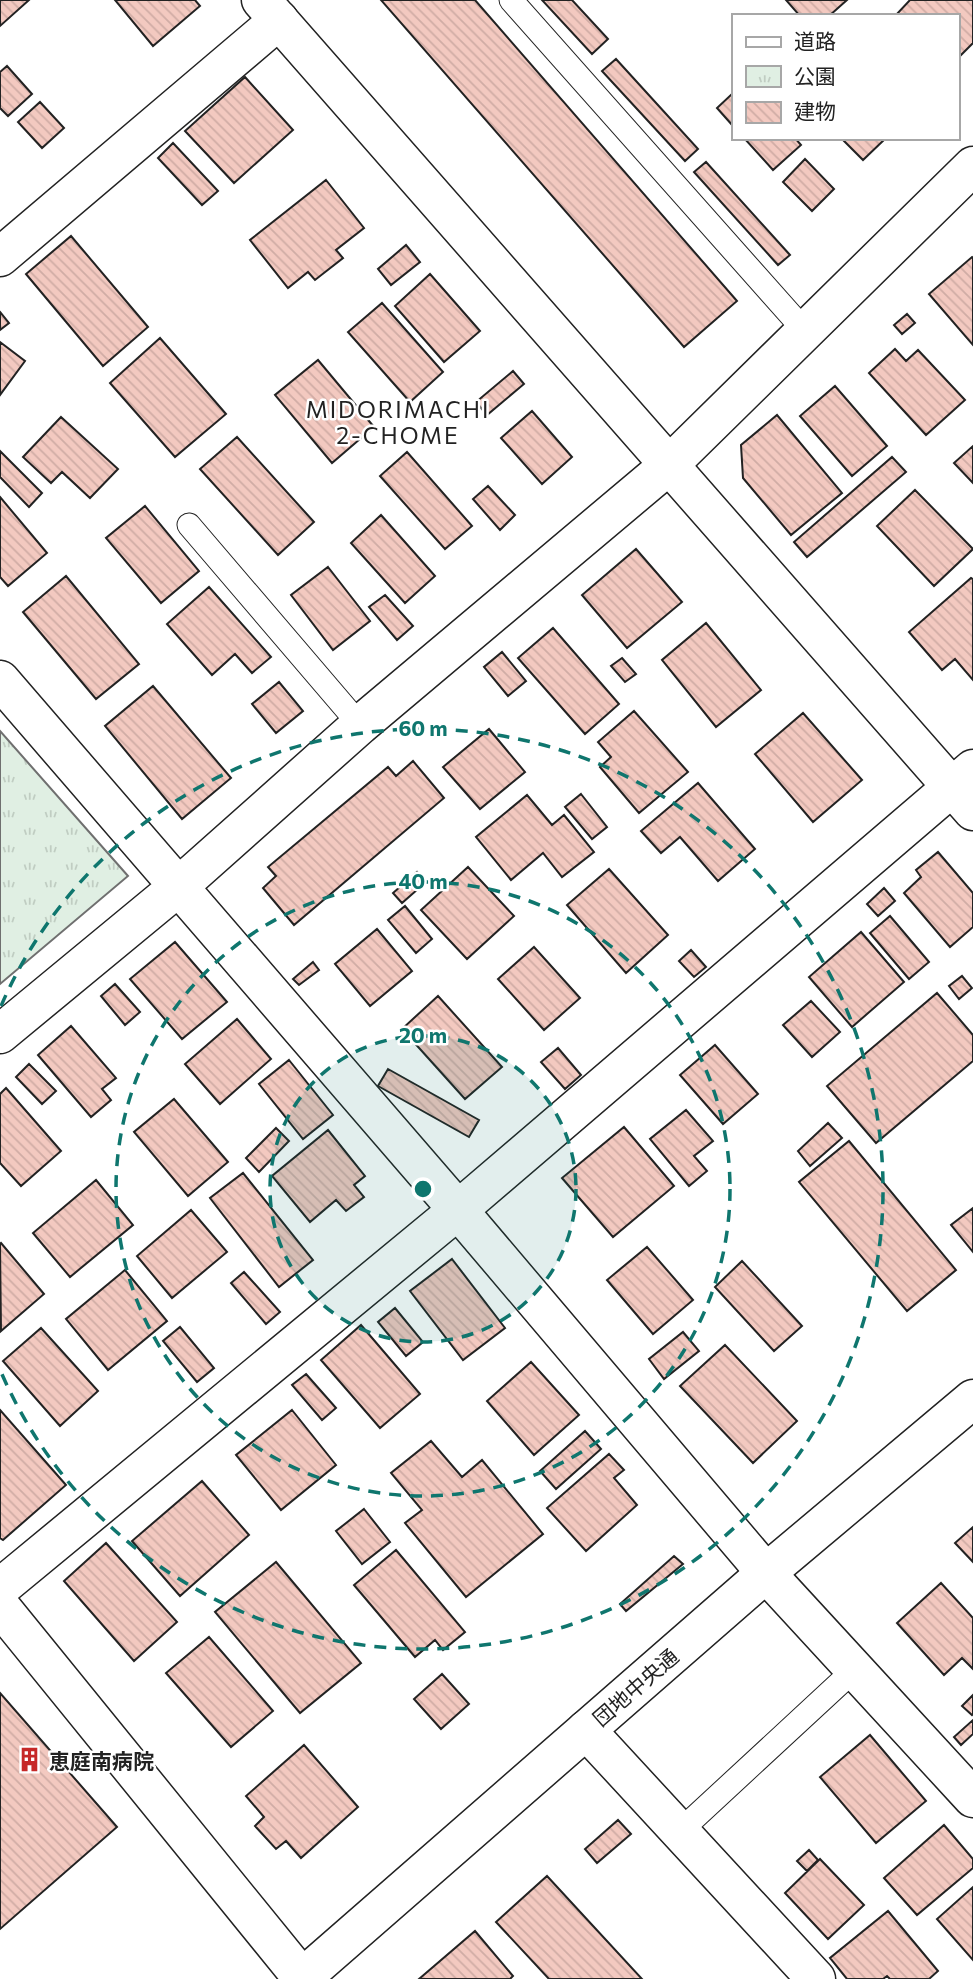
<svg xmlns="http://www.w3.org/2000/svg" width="973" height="1979" viewBox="0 0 973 1979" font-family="Commissioner,'Noto Sans JP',sans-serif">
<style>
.park{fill:url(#park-tufts);stroke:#6f6f6f;stroke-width:2}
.building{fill:url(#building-back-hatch);stroke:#222;stroke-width:2}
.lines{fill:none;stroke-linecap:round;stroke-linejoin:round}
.service-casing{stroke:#222;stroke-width:25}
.minor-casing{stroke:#222;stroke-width:41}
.tertiary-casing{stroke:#222;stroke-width:41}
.service{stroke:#fff;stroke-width:23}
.minor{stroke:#fff;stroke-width:38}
.tertiary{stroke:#fff;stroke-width:38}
.ring{fill:none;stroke:#0f766e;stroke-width:3.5;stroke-dasharray:12 9}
.labels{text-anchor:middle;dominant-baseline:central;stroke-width:5;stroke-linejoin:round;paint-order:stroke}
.street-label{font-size:21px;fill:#222;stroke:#fff}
.poi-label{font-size:21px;font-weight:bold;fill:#222;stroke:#fff;text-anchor:start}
.neighbourhood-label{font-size:23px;letter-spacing:2px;fill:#222;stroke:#fff}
.centre{fill:#0f766e;stroke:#fff;stroke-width:3.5}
.ring-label{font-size:21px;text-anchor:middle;font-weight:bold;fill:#0f766e;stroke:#fff;stroke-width:5;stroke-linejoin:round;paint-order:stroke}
</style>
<defs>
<pattern id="park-tufts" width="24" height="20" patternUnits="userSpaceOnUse" patternTransform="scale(1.75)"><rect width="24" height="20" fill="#e0efe3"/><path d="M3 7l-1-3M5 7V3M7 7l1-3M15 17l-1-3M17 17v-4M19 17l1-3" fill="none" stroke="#c0cdc2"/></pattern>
<pattern id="building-back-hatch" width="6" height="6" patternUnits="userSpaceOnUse" patternTransform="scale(1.75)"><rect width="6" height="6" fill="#f3c9c0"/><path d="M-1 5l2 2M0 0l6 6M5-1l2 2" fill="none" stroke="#d0aca5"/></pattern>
</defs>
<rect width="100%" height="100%" fill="#fff"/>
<path class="park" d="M0 731 128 876 0 984Z"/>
<path class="building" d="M0 0H29L0 26Z
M115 0H195L200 6 153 46Z
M381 0H475L737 301 684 347Z
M542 0H572L608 39 592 54Z
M786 0H847L829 16H800Z
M910 0H973V43L957 59V16H895Z
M616 59 698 149 685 161 602 71Z
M7 66 32 94 8 116 0 108V72Z
M245 77 293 130 234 183 185 131Z
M733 93V126L717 108Z
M40 102 64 128 42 148 18 122Z
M744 138H795L801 145 773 170Z
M841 138H886L863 160Z
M173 143 218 191 202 205 158 158Z
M805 159 834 189 812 211 783 182Z
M706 162 790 255 778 265 694 172Z
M326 180 364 228 336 250 343 258 315 280 308 272 288 288 250 240Z
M71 236 148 327 103 366 26 274Z
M406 245 420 262 391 285 378 269Z
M972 257 973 258V345L929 294Z
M430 274 480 331 444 362 395 306Z
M382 303 443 372 410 402 348 332Z
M0 312 9 323 0 330Z
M907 314 915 323 902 334 894 325Z
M160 338 226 414 175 457 110 383Z
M0 342 25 361 0 395Z
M895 349 906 361 918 350 965 400 926 435 869 373Z
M318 360 374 427 332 463 275 395Z
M513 371 524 384 487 415 476 402Z
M835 386 887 446 852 476 800 416Z
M532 411 572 457 542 484 501 438Z
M777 415 842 493 791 535 743 478 741 445Z
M61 417 118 469 90 498 62 472 51 483 23 457Z
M237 437 314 522 278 555 200 469Z
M973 446V483L954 463Z
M0 451 42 493 29 507 0 477Z
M407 452 472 526 445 549 380 476Z
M892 457 906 472 807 557 794 542Z
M488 486 515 515 500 530 473 499Z
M915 490 973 549 934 586 877 526Z
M0 497 47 553 8 586 0 577Z
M145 506 199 571 161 603 106 538Z
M381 515 435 576 405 603 351 543Z
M636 549 682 602 627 648 582 595Z
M328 567 370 621 333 650 291 595Z
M66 576 139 664 96 699 23 612Z
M971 578 973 579V680L955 659 942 670 909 632Z
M209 587 271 657 252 673 235 654 212 675 167 624Z
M385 595 413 626 397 640 369 607Z
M706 623 761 690 716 727 662 660Z
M553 628 619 704 585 734 518 658Z
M502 652 526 681 508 696 484 667Z
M622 658 636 674 625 682 611 666Z
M279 682 303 711 276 733 252 704Z
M153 686 231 778 182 819 105 726Z
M634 711 688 772 639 813 600 767 611 757 598 742Z
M803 713 862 780 813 822 755 754Z
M489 729 525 772 480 809 443 767Z
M413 761 444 798 294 925 263 888 276 876 268 867 388 767 396 776Z
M698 783 755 849 718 881 680 837 661 853 641 831Z
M581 794 607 827 592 839 565 807Z
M527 795 552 825 564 815 594 852 562 877 543 853 511 880 476 837Z
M938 852 973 893V927L950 947 904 893 921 877 916 870Z
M468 867 514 916 467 959 421 910Z
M609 869 668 935 626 973 567 905Z
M417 872 426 882 402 903 393 893Z
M884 888 895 901 878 916 867 904Z
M405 906 432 939 416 953 388 920Z
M890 916 929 962 909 979 870 933Z
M377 929 412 971 370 1006 335 964Z
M861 932 904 982 852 1027 809 977Z
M175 942 227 1002 182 1039 130 979Z
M534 947 580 998 544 1030 498 979Z
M691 950 706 967 694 977 679 961Z
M313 962 319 970 299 985 293 979Z
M962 976 972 988 959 999 949 986Z
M115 984 140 1012 125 1025 101 996Z
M937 993 973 1035V1061L876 1143 827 1086Z
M438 996 502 1067 465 1099 402 1029Z
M811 1001 840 1032 812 1057 783 1025Z
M237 1019 271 1059 220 1104 185 1064Z
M71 1026 116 1078 102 1089 111 1100 91 1117 38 1055Z
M715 1045 758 1094 723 1124 680 1075Z
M558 1048 581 1075 565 1089 541 1062Z
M289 1060 333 1115 303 1139 259 1084Z
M29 1064 56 1091 42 1104 16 1077Z
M388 1069 479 1120 469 1137 378 1086Z
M6 1088 61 1151 21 1186 0 1163V1094Z
M174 1099 228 1162 188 1196 134 1132Z
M686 1110 713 1141 694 1156 707 1171 689 1186 650 1139Z
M828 1123 842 1138 810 1166 798 1151Z
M624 1127 674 1186 613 1237 562 1178Z
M276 1128 289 1141 259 1172 246 1158Z
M328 1130 365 1176 354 1185 364 1197 346 1211 336 1200 310 1222 272 1176Z
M849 1141 956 1270 907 1311 799 1182Z
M243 1173 313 1260 279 1287 210 1198Z
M96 1180 133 1225 70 1277 33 1233Z
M973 1208V1252L951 1225Z
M191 1210 227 1252 172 1298 137 1256Z
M1 1243 44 1294 1 1331 0 1244Z
M647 1247 693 1300 653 1334 607 1280Z
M452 1259 505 1328 463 1360 410 1291Z
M742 1261 802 1326 774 1351 715 1287Z
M125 1270 167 1321 108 1370 66 1319Z
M244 1272 280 1312 266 1324 231 1283Z
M395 1308 423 1342 406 1356 378 1322Z
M361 1325 420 1394 380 1428 321 1360Z
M180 1327 214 1368 197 1382 163 1341Z
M41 1328 98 1391 60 1426 3 1361Z
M683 1332 699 1351 664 1379 649 1359Z
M725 1345 797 1421 753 1463 680 1386Z
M531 1362 579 1415 534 1455 487 1401Z
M306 1374 336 1408 322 1420 292 1385Z
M0 1410 66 1485 3 1540 0 1538Z
M292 1410 336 1465 281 1510 236 1455Z
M585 1431 601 1449 556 1489 540 1471Z
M431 1441 462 1477 482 1460 543 1534 466 1597 405 1523 422 1510 391 1473Z
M609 1454 624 1470 614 1478 637 1505 586 1551 547 1508Z
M202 1481 249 1535 180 1596 132 1541Z
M364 1509 390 1542 362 1564 336 1531Z
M973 1527V1562L955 1543Z
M106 1543 177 1622 134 1661 64 1581Z
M396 1550 465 1632 443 1650 435 1640 415 1657 354 1585Z
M674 1556 683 1564 626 1611 620 1604Z
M276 1562 361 1663 300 1713 215 1612Z
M941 1583 973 1618V1669L962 1658 944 1675 897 1623Z
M209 1637 273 1711 231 1747 166 1673Z
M442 1674 469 1704 441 1729 414 1699Z
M0 1693 117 1827 0 1929Z
M973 1695V1714L972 1715 962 1706Z
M973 1720V1734L961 1745 954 1737Z
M870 1735 926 1801 876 1843 820 1777Z
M304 1745 358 1807 301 1858 286 1841 276 1849 255 1826 264 1817 246 1796Z
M618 1820 631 1834 597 1863 585 1849Z
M944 1825 973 1859V1868L917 1915 884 1878Z
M809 1850 818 1860 807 1871 797 1861Z
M820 1859 864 1905 828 1939 785 1893Z
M547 1876 642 1979H549L496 1922Z
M973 1887V1960L937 1919Z
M888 1911 938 1971 929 1979H890L887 1976 883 1979H847L830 1958Z
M475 1931 513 1976 510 1979H419Z"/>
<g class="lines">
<defs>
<path id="service" d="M511 0 805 331
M189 525 360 725
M679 1832 854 1670"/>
<path id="minor" d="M0 257 279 20
M0 680 458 1210 766 1573 973 1798
M0 1034 178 887 360 725 669 465 973 166
M0 1588 458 1210 973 769
M0 1606 303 1979
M586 1730 816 1979"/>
<path id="tertiary" d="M261 0 973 811
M301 1979 766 1573 973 1399"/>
</defs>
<use href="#service" class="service-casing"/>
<use href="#minor" class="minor-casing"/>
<use href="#tertiary" class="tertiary-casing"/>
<use href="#service" class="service"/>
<use href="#minor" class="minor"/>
<use href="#tertiary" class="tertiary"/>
</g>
<circle cx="423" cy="1189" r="153" fill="#0f766e" fill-opacity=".12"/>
<g class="ring">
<circle cx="423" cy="1189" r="153"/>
<circle cx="423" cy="1189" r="307"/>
<path d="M1 1006A460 460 0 1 1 1 1372"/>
</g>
<defs>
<symbol id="building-bare" viewBox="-9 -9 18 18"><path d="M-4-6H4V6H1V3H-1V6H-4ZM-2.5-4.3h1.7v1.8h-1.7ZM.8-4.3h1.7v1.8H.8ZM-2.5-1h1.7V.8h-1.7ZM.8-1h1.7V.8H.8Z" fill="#c62828" stroke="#fff" stroke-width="2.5" paint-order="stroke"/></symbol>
</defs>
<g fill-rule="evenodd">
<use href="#building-bare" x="12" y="1742" width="35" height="35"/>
</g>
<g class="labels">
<g class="street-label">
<text transform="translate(635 1687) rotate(-41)">団地中央通</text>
</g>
<g class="poi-label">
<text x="49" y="1760">恵庭南病院</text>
</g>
<g class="neighbourhood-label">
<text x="398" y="409">MIDORIMACHI<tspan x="398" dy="26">2-CHOME</tspan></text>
</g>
</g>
<circle cx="423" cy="1189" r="10" class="centre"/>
<g class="ring-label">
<text x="423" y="736">60 m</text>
<text x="423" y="889">40 m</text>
<text x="423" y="1043">20 m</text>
</g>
<rect x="732" y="14" width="228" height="126" fill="#ffffff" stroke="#a7a7a7" stroke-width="2"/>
<rect x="746" y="37" width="35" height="10" fill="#ffffff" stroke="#a7a7a7" stroke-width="2"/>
<text x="794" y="49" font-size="21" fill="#222222">道路</text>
<rect x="746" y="66" width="35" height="21" fill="url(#park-tufts)" stroke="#a7a7a7" stroke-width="2"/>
<text x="794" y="84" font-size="21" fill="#222222">公園</text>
<rect x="746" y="102" width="35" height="21" fill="url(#building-back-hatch)" stroke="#a7a7a7" stroke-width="2"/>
<text x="794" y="119" font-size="21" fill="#222222">建物</text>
</svg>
